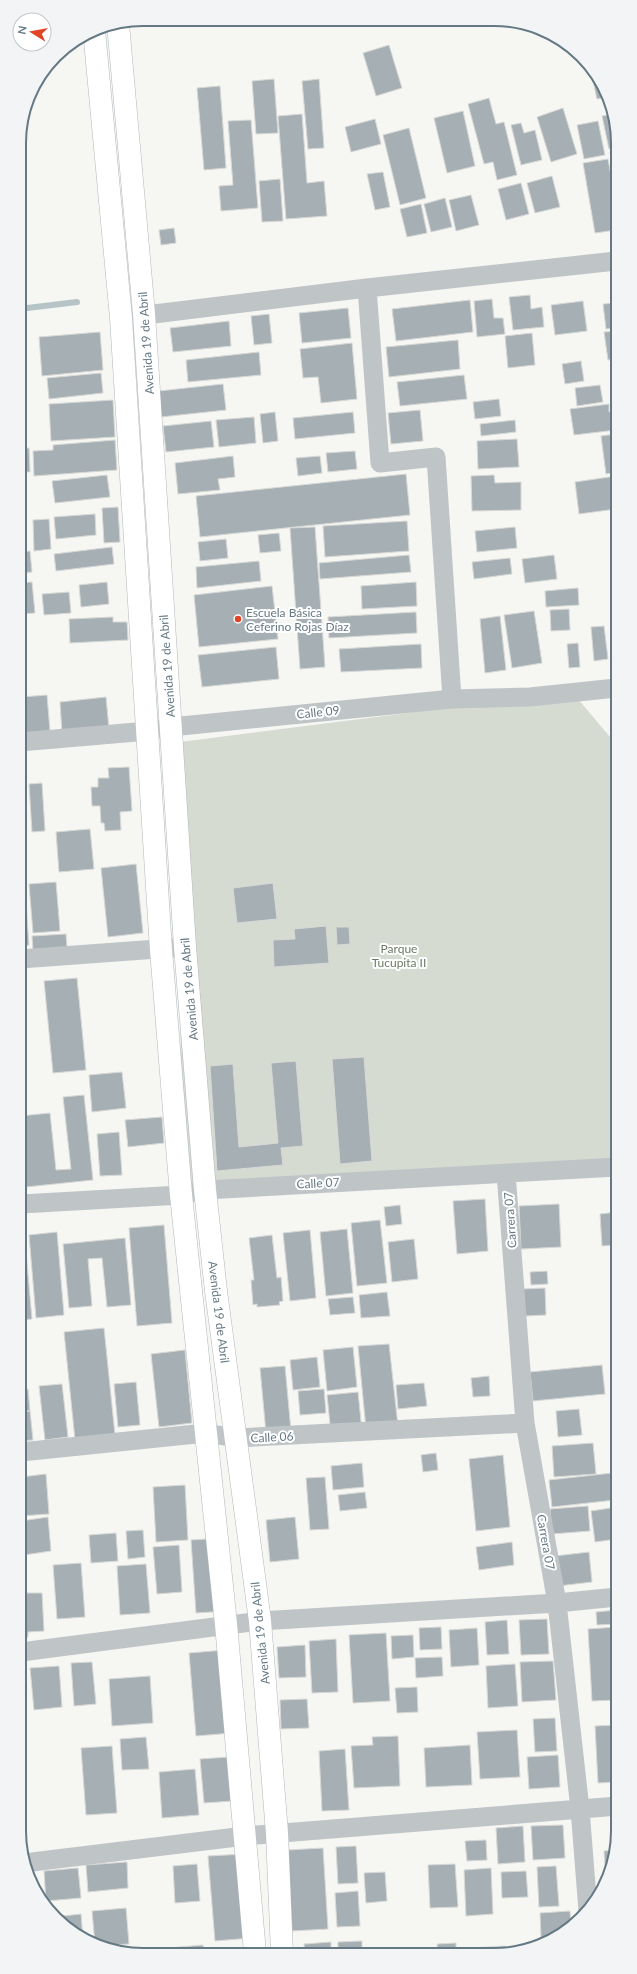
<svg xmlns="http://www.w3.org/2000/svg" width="637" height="1974" viewBox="0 0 637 1974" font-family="Lato,sans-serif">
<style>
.green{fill:#d6dbd2}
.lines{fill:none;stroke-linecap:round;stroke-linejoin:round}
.stream{stroke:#b6c4c7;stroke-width:6}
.building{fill:#a6b0b4;stroke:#d8d8d6}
.secondary-casing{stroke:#b2b8bc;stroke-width:23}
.street{stroke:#bfc4c7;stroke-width:19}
.secondary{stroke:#fff;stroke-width:22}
.poi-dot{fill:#e24427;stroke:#fff;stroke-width:1.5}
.labels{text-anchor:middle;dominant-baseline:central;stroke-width:4;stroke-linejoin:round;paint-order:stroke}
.street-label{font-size:12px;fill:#657984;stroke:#fff}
.poi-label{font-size:12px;fill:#657984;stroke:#fff;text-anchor:start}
.park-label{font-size:12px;fill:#6b7b64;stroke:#fff}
.rim{fill:none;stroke:#657984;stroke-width:2}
</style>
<rect width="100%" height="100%" fill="#f6f6f3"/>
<path class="green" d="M572 692 616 744 617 1167 181 1195 180 742Z"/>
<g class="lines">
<path class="stream" d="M19 309 77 302"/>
</g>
<path class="building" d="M389 45 402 88 376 96 363 53Z
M593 71 605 88 608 97 597 99 591 72Z
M274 79 278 133 256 134 252 81Z
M319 79 324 148 308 149 302 81Z
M220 86 226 168 204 170 197 88Z
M489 98 496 124 504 122 517 175 497 180 493 162 484 164 468 104Z
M563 108 577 154 551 162 537 117Z
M463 111 475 166 447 173 434 118Z
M302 114 307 183 324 181 327 216 286 219 278 116Z
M614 114 616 119V147L609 149 602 116Z
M375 119 381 144 351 152 345 127Z
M251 120 258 208 221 211 219 186 233 185 228 121Z
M598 121 605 155 584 159 577 125Z
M521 123 524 133 535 130 542 160 521 165 511 125Z
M409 128 426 198 400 205 383 135Z
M616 151V170L613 171 610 152Z
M608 159 616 204V230L595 233 583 163Z
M383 172 390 207 375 210 367 174Z
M552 176 560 207 535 213 527 183Z
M280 179 283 221 262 222 259 181Z
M521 183 529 214 506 220 498 189Z
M471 195 479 225 456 231 449 200Z
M445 198 452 227 431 232 424 204Z
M421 204 427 233 407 237 400 209Z
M174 228 176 243 161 245 159 230Z
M530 295 531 309 542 307 544 327 513 330 509 297Z
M492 299 494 318H503L505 334 477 337 474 301Z
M470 300 473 332 396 341 392 309Z
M583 301 587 331 555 335 551 305Z
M616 303V328L606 329 603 304Z
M348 308 351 338 302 343 299 313Z
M269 314 272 343 254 345 251 316Z
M229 321 231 346 173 352 170 328Z
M616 331V359L608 360 604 332Z
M100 332 103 370 42 376 39 337Z
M532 333 535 365 508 368 505 336Z
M458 340 460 369 389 377 386 347Z
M352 343 357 399 321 403 318 377 303 378 300 349Z
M259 352 261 375 188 382 186 360Z
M581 361 584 381 565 384 562 364Z
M101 373 103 393 49 399 47 378Z
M464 375 467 399 400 406 397 382Z
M223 384 226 410 161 417 159 391Z
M600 385 603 402 577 406 575 388Z
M499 399 501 416 475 419 473 402Z
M113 400 115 437 51 441 49 404Z
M609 404V412L616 411V430L574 435 570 409Z
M420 410 423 441 391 444 388 413Z
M275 412 278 441 263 443 260 414Z
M353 412 355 433 295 439 293 418Z
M254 417 256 443 219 447 216 420Z
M515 420 516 432 481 436 480 424Z
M211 421 214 447 166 452 163 426Z
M616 434V472L606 474 601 436Z
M517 439 519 467 478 469 477 441Z
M115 440 117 470 34 476 33 451 53 450V445Z
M29 448 30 472H20V449Z
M355 451 357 469 328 472 326 453Z
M233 456 235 477 218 479 220 490 178 494 175 463Z
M320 456 322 473 298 476 296 458Z
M406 474 410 515 200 537 196 496Z
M107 475 110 497 55 503 52 481Z
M494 475 495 483 521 482V510L472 511 471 476Z
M616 476V509L579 514 575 482Z
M118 507 120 542 104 543 102 508Z
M95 514 96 535 56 539 54 517Z
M20 517H22L24 541H20Z
M49 519 51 549 34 551 33 520Z
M407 521 409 551 325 557 323 526Z
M315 527 325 667 300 669 290 528Z
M515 527 517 548 477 552 475 531Z
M279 533 281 551 260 553 258 535Z
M226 539 228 558 200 561 198 542Z
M112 547 114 564 56 571 54 554Z
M30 551 32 572 20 573V552Z
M409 555 411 572 320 579 319 563Z
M554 555 557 579 525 583 522 559Z
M510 558 512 574 474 579 472 562Z
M259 561 261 581 197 588 196 567Z
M32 582 35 613 20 614V583Z
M107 582 109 604 81 607 79 585Z
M416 582 417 606 362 609 361 586Z
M272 586 278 639 199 647 194 595Z
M578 588 579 605 546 607 545 591Z
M69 592 71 613 44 615 42 594Z
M569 609 570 630 551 631 550 610Z
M534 611 542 663 512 668 504 615Z
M416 612 417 633 329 638 328 617Z
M500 616 506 670 485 673 480 619Z
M113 617V622H127L128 640 70 643 69 619Z
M23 625 26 644 20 645V626Z
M604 626 608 659 594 661 591 627Z
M578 643 580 667 569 668 567 644Z
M421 644 422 668 341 672 339 649Z
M276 647 279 679 202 687 198 655Z
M47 695 50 731 24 733 22 697Z
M106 697 109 729 62 733 60 702Z
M129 767 132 811 120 812 121 830 105 831 104 823H101L100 806H92L91 787H98V778H109L108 768Z
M21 783 26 844H20V783Z
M42 783 45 831 32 832 29 784Z
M90 829 94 869 59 872 56 832Z
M136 864 143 933 108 937 101 868Z
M24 876 29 945 20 946V877Z
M56 882 60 931 33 933 29 884Z
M273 883 277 919 237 923 233 888Z
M326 926 329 963 274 967 273 940 295 939 294 929Z
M336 927H349L350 944 337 945Z
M66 934 68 961 34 963 32 936Z
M77 978 86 1070 53 1073 44 981Z
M364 1057 372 1161 340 1164 332 1059Z
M296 1061 303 1146 281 1148 283 1165 217 1171 210 1066 233 1064 239 1147 278 1143 271 1063Z
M122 1072 126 1108 92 1112 89 1075Z
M84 1095 93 1180 26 1187 20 1135V1116L50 1113 56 1170 71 1169 63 1097Z
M162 1117 164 1143 128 1147 125 1120Z
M119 1132 122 1175 100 1176 97 1134Z
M485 1199 488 1251 457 1254 453 1201Z
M559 1204 561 1247 521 1249 519 1206Z
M400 1205 402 1224 386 1226 384 1207Z
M617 1212V1245L602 1246 600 1214Z
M380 1220 387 1283 357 1286 351 1223Z
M164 1225 172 1323 137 1326 129 1228Z
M347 1229 353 1293 326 1296 320 1232Z
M310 1230 316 1298 290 1301 283 1233Z
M57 1232 64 1315 36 1318 29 1235Z
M272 1235 277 1278 281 1277 283 1301 279 1302 280 1305 257 1307V1304L253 1305 251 1280H254L249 1238Z
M125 1238 131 1305 107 1307 102 1258 88 1259 92 1306 69 1308 63 1244Z
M414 1239 418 1279 392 1282 388 1242Z
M26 1252 32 1319 21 1320V1253Z
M547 1271 548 1284 531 1285 530 1272Z
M545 1288 546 1315 525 1316 523 1289Z
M387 1292 390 1316 361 1318 359 1295Z
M353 1297 355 1313 330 1315 328 1299Z
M104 1328 115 1435 75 1440 64 1332Z
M389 1344 398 1426 366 1429 358 1346Z
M353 1347 357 1387 327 1391 323 1350Z
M185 1350 192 1423 159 1427 151 1354Z
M317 1357 320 1387 293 1390 290 1360Z
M602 1365 605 1394 533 1401 530 1372Z
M285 1366 291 1431 266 1433 260 1368Z
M489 1376 490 1396 473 1397 471 1378Z
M136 1382 140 1425 118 1427 114 1384Z
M424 1383 427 1406 398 1409 396 1385Z
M62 1384 68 1437 45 1440 39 1386Z
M21 1389H28L30 1411H21Z
M324 1389 326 1413 300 1415 298 1391Z
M358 1392 362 1431 331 1434 327 1395Z
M579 1409 582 1435 558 1437 556 1411Z
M21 1411H30L33 1440 21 1441Z
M593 1443 596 1474 554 1477 552 1446Z
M436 1453 438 1470 423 1472 421 1455Z
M503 1455 510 1527 476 1531 469 1459Z
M362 1463 364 1487 333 1490 331 1466Z
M612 1473 615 1500 552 1507 549 1480Z
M46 1474 49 1514 21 1516V1477Z
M325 1477 329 1529 310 1530 306 1478Z
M185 1485 188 1540 156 1542 153 1487Z
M365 1492 367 1508 340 1511 338 1495Z
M588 1506 590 1531 552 1534 550 1509Z
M617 1507V1539L595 1542 591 1511Z
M48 1517 51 1551 24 1555 21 1521Z
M295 1517 299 1559 270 1562 266 1520Z
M143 1530 145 1557 128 1559 126 1531Z
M116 1533 118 1561 91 1563 89 1535Z
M222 1538 228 1611 196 1613 191 1540Z
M512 1542 514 1565 479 1570 476 1547Z
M179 1545 182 1592 157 1594 153 1547Z
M589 1552 592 1582 558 1586 555 1556Z
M81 1563 85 1617 57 1619 53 1565Z
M146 1564 150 1613 120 1615 117 1566Z
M21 1584H25L26 1593H42L44 1631 28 1632V1637L21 1638Z
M617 1610V1624L597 1625 596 1612Z
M547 1619 549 1654 521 1655 519 1620Z
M507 1620 509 1654 487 1655 485 1622Z
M441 1627 442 1649 420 1650 419 1628Z
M617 1627 618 1700 592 1701 588 1629Z
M477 1628 479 1665 451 1667 449 1630Z
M386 1633 390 1701 353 1703 349 1635Z
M413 1635 414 1657 392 1659 391 1636Z
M336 1639 338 1692 312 1693 309 1641Z
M305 1645 306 1677 279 1678 277 1647Z
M225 1650 232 1733 196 1736 189 1653Z
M442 1657 443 1676 416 1678 415 1658Z
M553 1661 556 1700 522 1702 520 1662Z
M92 1662 96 1704 74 1706 71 1663Z
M515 1664 518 1706 488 1708 486 1666Z
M59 1666 62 1707 34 1710 30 1668Z
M150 1676 153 1723 112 1726 109 1679Z
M417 1687 418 1712 397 1713 395 1688Z
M307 1699 309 1728 281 1729 280 1700Z
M555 1718 557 1751 535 1752 533 1719Z
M618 1725V1782L598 1783 595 1726Z
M517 1730 520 1777 480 1779 477 1732Z
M398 1736 400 1786 354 1788 351 1746 373 1745 372 1737Z
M146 1737 149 1769 122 1770 120 1739Z
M470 1745 472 1785 426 1787 424 1748Z
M112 1746 117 1813 86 1815 81 1748Z
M345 1749 349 1810 322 1811 319 1751Z
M558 1755 560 1787 529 1789 527 1757Z
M229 1757 233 1801 204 1803 200 1759Z
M195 1769 199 1815 162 1818 159 1772Z
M563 1825 565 1858 533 1860 531 1826Z
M523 1826 525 1862 498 1864 496 1828Z
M486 1840 487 1860 467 1861 465 1841Z
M356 1846 358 1883 338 1884 336 1847Z
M323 1848 328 1929 292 1931 287 1850Z
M615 1850 608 1879 606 1880 604 1851Z
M245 1854 251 1938 215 1941 208 1856Z
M127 1862 128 1888 88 1892 86 1865Z
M197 1864 200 1901 175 1903 173 1866Z
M455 1864 458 1907 430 1908 428 1865Z
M556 1866 559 1906 539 1907 537 1867Z
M78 1868 81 1898 46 1901 44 1871Z
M491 1868 493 1914 466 1916 464 1870Z
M526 1871 528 1897 502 1898 501 1872Z
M385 1872 387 1901 366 1903 364 1873Z
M358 1891 360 1926 337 1927 335 1893Z
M126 1908 129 1944 99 1946 95 1944 92 1911Z
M570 1911 571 1926 559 1936 541 1937 540 1913Z
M81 1914 83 1939 54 1917Z
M362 1941V1953H338V1942Z
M331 1942V1953H305L304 1944Z
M456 1943V1953H438L437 1944Z
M203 1945 204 1953H168V1948Z
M505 1946V1953H471V1948Z"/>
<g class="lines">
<defs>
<path id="secondary" d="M118 24 144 314 185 947 205 1190 216 1291 260 1621 277 1833 282 1953
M94 30 121 318 161 950 181 1195 226 1624 255 1953"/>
</defs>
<use href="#secondary" class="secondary-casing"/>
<path class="street" d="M367 288 380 463 436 457 452 699
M121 318 367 288 616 261
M20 742 148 731 171 727 452 699 530 697 616 688
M20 959 185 947
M506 1173 525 1423 557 1603 580 1809 588 1911
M21 1204 181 1195 205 1190 617 1167
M21 1452 206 1433 236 1438 525 1423
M21 1652 260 1621 557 1603 617 1597
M24 1863 245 1836 618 1806"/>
<use href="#secondary" class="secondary"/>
</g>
<circle class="poi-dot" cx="238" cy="619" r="4"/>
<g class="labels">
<g class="street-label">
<text transform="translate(146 343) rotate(-94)">Avenida 19 de Abril</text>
<text transform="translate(167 666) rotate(-94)">Avenida 19 de Abril</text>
<text transform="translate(318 712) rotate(-6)">Calle 09</text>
<text transform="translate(189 989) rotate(-95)">Avenida 19 de Abril</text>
<text transform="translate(318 1183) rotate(-3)">Calle 07</text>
<text transform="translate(510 1220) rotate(-94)">Carrera 07</text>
<text transform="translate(219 1312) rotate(83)">Avenida 19 de Abril</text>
<text transform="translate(272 1437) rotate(-3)">Calle 06</text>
<text transform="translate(546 1542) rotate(80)">Carrera 07</text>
<text transform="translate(260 1633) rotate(-96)">Avenida 19 de Abril</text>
</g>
<g class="poi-label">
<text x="246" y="612">Escuela Básica<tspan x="246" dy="14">Ceferino Rojas Díaz</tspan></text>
</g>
<g class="park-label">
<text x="399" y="948">Parque<tspan x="399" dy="14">Tucupita II</tspan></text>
</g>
</g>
<path d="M0 0H637V1974H0ZM143 26H494A117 117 0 0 1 611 143V1831A117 117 0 0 1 494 1948H143A117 117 0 0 1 26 1831V143A117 117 0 0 1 143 26Z" fill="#f3f4f5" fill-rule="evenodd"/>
<path class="rim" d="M143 26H494A117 117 0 0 1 611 143V1831A117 117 0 0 1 494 1948H143A117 117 0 0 1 26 1831V143A117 117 0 0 1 143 26Z"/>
<g transform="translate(32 32) rotate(281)"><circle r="19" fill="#ffffff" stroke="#c1c9ce"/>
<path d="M0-3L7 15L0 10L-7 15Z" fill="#e24427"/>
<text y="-6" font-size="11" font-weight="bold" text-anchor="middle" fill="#657984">N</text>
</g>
</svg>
